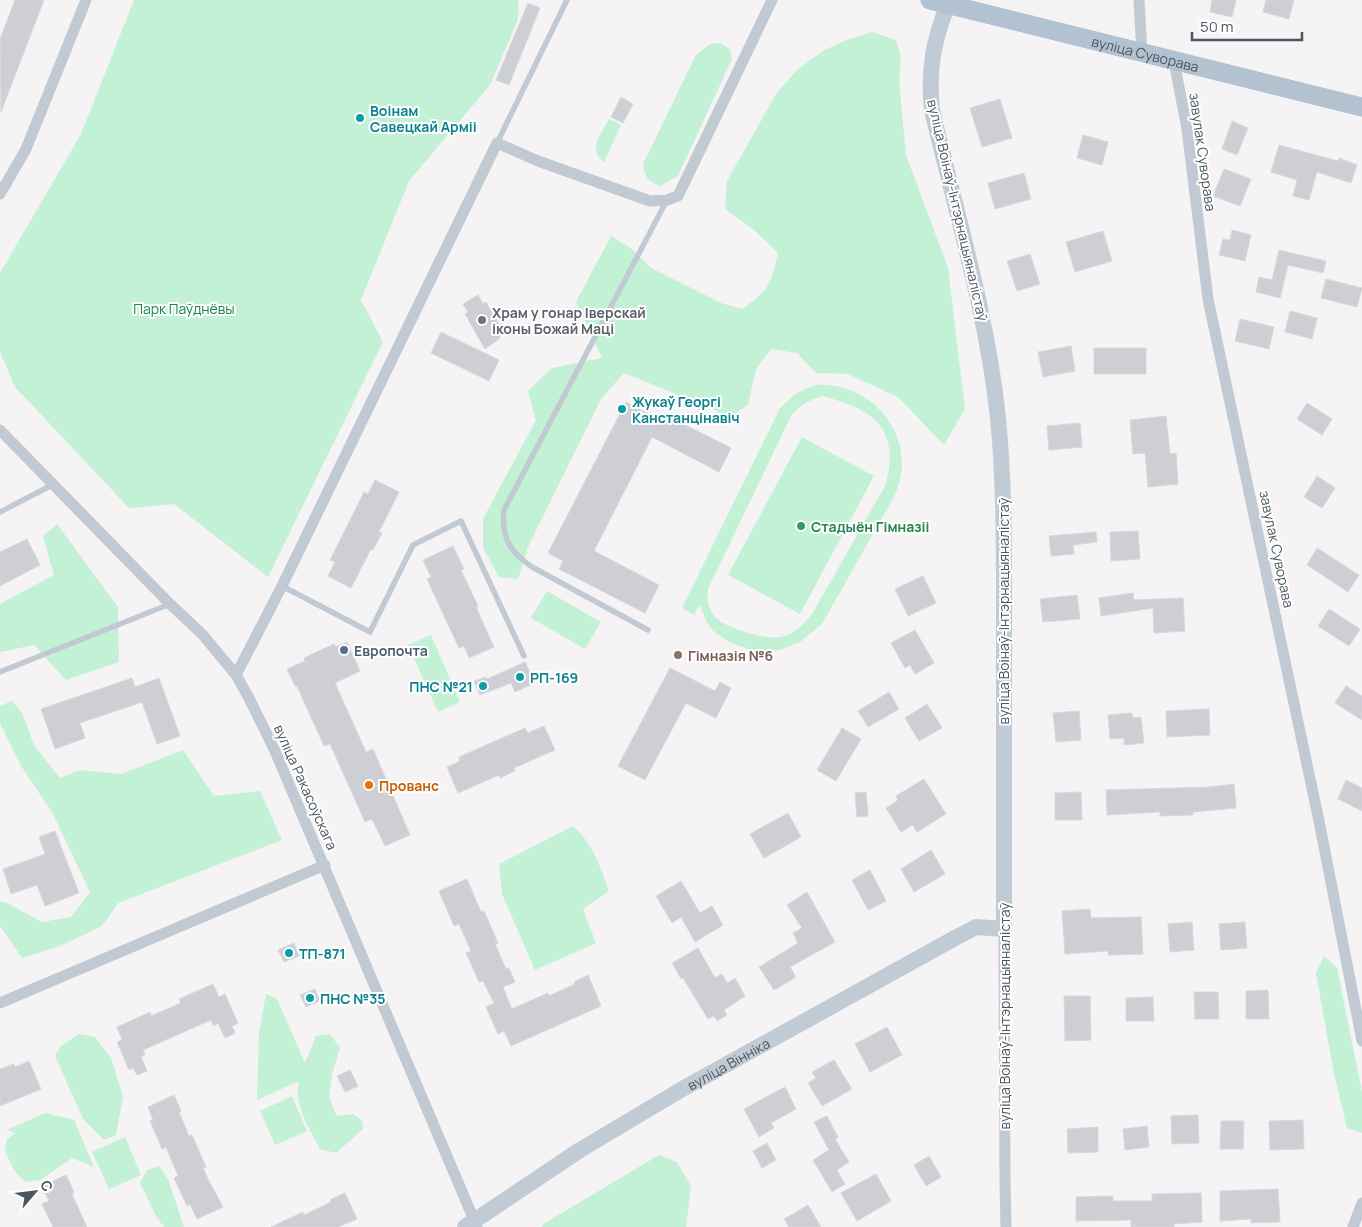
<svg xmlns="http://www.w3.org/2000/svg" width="1362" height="1227" viewBox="0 0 1362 1227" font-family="Manrope,sans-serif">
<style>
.green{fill:#c3f1d5;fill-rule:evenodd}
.building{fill:#cdcfd5;stroke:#d7d9de}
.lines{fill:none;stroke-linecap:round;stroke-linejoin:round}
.lane{stroke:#c1cad2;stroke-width:5.5}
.street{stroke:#c1cad2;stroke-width:11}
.secondary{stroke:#c1cbd6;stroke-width:16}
.primary{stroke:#b3c2d1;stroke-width:19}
.culture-dot{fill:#0f9aa8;stroke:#fff;stroke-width:2}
.worship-dot{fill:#6b7280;stroke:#fff;stroke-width:2}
.leisure-dot{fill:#2e9e5b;stroke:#fff;stroke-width:2}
.service-dot{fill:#5c6f8a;stroke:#fff;stroke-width:2}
.education-dot{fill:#8d6e63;stroke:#fff;stroke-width:2}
.food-dot{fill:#e8710a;stroke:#fff;stroke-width:2}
.labels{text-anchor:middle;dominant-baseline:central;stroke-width:4;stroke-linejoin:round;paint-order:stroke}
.street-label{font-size:14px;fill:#4a5661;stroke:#fff}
.culture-label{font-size:14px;font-weight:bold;fill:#0d838f;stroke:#fff;text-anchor:start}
.park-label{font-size:14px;fill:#17864f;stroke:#fff}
.worship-label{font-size:14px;font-weight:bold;fill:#5b616d;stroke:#fff;text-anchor:start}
.leisure-label{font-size:14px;font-weight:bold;fill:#27864d;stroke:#fff;text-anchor:start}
.service-label{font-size:14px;font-weight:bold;fill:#4e5e75;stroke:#fff;text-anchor:start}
.education-label{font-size:14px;font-weight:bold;fill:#785e54;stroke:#fff;text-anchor:start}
.food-label{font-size:14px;font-weight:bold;fill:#c56008;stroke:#fff;text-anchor:start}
</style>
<rect width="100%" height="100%" fill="#f5f3f3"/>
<path class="green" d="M134 0H518L519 10 517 22 490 85 409 181 361 300 383 342 268 577 174 504 129 508 15 387 0 352V273L81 134Z
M872 32 896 40 901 58 899 80 906 155 948 268 965 409 944 445 898 397 848 374 816 373 797 353 771 349 756 369 748 405 729 417 701 404 624 373 601 399 528 547 518 579 499 577 483 548V519L536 420 528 391 552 368 602 358 576 302 611 236 632 249 651 268 721 303 742 309C769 290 771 285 778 253L754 230 725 209 727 181 776 94 798 69 823 51 846 40Z
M721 43 730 50 732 59 678 176 660 186C646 180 646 178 643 164L696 55 710 44Z
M609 119 621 125 604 162C587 148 601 135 609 119Z
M815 385C875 381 921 441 894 497L822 624 800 642 779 650 765 651 751 650 729 642 713 631 706 621 700 604 694 615 682 608 780 408 795 394ZM822 396C873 409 900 427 886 484L814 611C806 622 795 634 781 637 766 640 728 629 716 618 708 610 707 600 708 589L792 414C801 405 810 400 822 396Z
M802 437 874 476 800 614 728 575Z
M57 524 118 607 119 662 66 680 34 645 0 652V604L54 575 43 536Z
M547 591 601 622 585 649 531 618Z
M431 635 460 702 438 712 408 645Z
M12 701 22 713 34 745 60 778 80 770 121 774 183 750 214 796 260 791 282 840 118 903 102 926 60 946 22 958 0 926V902H5L42 922 71 917 90 892 52 812 21 766 0 723V706Z
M573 826C593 843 600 867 609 891L583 909 596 943 535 970 502 894 499 864Z
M1324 956 1337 968 1362 1092V1133L1347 1128 1334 1074 1316 973Z
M266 994 277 999 305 1063 316 1036 330 1034 340 1048 332 1074 329 1098 337 1116 353 1114 362 1121 363 1129 336 1153 320 1149C310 1130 293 1103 299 1081L257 1100 259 1033Z
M79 1034 95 1037 111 1058 123 1096 116 1135 104 1140 83 1119 55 1056 61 1046Z
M292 1096 307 1131 275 1145 260 1111Z
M45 1113 74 1120 94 1167 72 1158 40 1180 25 1182 14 1170 5 1151 7 1139 15 1133 7 1130Z
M125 1137 141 1175 109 1189 92 1152Z
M659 1155 677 1162 691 1186 686 1227H541L545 1223Z
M159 1166 168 1179 184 1227H164L156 1216 140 1183 147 1170Z"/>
<path class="building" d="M15 0H44L1 112 0 39Z
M1212 0H1236L1232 17 1210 12Z
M1266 0H1294L1289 19 1263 12Z
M528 3 540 8 509 85 496 80Z
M621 97 633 104 623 123 611 117Z
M1000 99 1012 138 982 147 970 108Z
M1232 121 1248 128 1237 155 1222 149Z
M1083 135 1108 142 1102 165 1077 158Z
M1279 145 1338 161 1339 158 1357 165 1351 183 1317 172 1309 200 1293 196 1297 180 1271 172Z
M1224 169 1251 179 1240 206 1213 196Z
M1024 173 1031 199 995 209 988 183Z
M1232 230 1251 235 1245 261 1219 255 1223 239 1230 240Z
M1103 231 1112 261 1075 272 1066 242Z
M1279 250 1326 261 1323 273 1288 265 1280 298 1256 292 1259 277 1272 280Z
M1030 254 1040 284 1017 291 1007 261Z
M1326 279 1362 288 1357 307 1321 298Z
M478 295 483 304 486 302 500 326 497 328 501 334 499 339 485 349 465 314 468 312 463 304Z
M1290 311 1317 318 1312 339 1285 332Z
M1240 319 1274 327 1269 349 1235 341Z
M441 332 499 360 489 381 431 353Z
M1071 346 1075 371 1043 377 1038 352Z
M1094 348H1146V374H1094Z
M626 402 662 421 665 415 731 448 719 472 652 437 594 551 659 585 645 613 559 569 563 561 548 553Z
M1307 403 1332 419 1322 435 1297 419Z
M1166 416 1170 454 1176 453 1178 484 1148 487 1145 453 1133 454 1130 420Z
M1080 423 1082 447 1049 450 1047 426Z
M1317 476 1335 488 1322 508 1304 497Z
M375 480 399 492 379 532 382 533 373 550 371 549 351 588 328 576 335 562 330 560 364 492 368 494Z
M1138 531 1140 559 1111 561 1110 532Z
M1096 532 1097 542 1073 545 1074 554 1051 556 1049 536Z
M27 539 40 565 0 586V552Z
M453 546 464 569 461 570 478 606 476 607 494 647 469 658 464 646 459 648 427 579 431 577 423 560Z
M1317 548 1359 575 1348 592 1307 565Z
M923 576 936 603 908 616 895 589Z
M1133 593 1134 600 1183 598 1185 631 1154 633 1153 608 1101 616 1099 598Z
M1077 595 1080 619 1043 622 1040 599Z
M1329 609 1360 629 1349 646 1318 626Z
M915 630 934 663 915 674 910 665 905 668 891 643Z
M347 642 360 671 335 683 366 752 373 749 410 835 385 846 372 819 365 822 330 744 324 746 297 686H295L287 669 305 661 304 658 334 644 336 647Z
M525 662 535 683 515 692 511 683 480 695 474 681 486 677 487 679Z
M670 668 715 691 720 682 731 688 716 718 686 703 645 780 618 766Z
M132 678 135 687 159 678 180 736 157 744 142 702 80 723 85 738 55 749 41 709Z
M1346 686 1362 696V720L1335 703Z
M889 692 899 709 868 727 858 711Z
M927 704 942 728 919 741 905 718Z
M1209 709 1210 735 1167 737 1166 711Z
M1079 711 1081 740 1056 742 1053 713Z
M1132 713 1133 718 1141 717 1144 743 1124 745V738L1110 739 1108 715Z
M544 726 555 750 514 768 515 771 500 778 499 775 458 793 447 767 460 761 459 757 525 728 528 733Z
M842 728 861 739 836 781 817 770Z
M924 779 946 814 917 832 913 825 901 832 886 808 898 800 896 796Z
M1346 780 1362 788V811L1338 799Z
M1234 784 1236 808 1193 812V815L1160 816V812L1107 815 1106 790 1209 787Z
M866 792 868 816 857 817 855 793Z
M1081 792 1082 820H1055V793Z
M788 813 801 837 764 858 750 834Z
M55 831 79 893 45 906 37 885 11 894 3 869 45 854 39 837Z
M931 850 945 874 914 892 901 869Z
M870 870 886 901 868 910 852 880Z
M467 879 481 912 484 911 498 943 495 944 506 969 509 968 515 982 503 987 512 1009 548 993 549 996 575 984 574 982 588 975 601 1006 511 1046 504 1031 498 1034 486 1007 494 1003 483 981 479 982 466 953 471 951 459 924 454 926 439 891Z
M681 881 700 913 712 906 723 925 695 942 681 917 672 923 656 896Z
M807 892 835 942 790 967 796 977 774 990 759 967 798 943 793 933 802 928 787 905Z
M1090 909 1091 918 1141 917 1143 954 1108 955V951L1065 954 1062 911Z
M1192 922 1194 950 1170 952 1168 924Z
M1245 922 1247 948 1221 950 1219 924Z
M294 943 299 956 284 962 278 950Z
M698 948 715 978 722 974 727 983 735 978 745 996 724 1010 727 1015 717 1021 714 1016 708 1019 683 978 681 979 672 963Z
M213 984 219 997 225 994 238 1023 232 1026 235 1033 225 1038 218 1023 214 1026 211 1020 143 1050 145 1055 141 1057 147 1071 137 1075 133 1068 129 1070 117 1042 122 1040 117 1027 150 1012 151 1016 181 1003 179 999Z
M315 989 320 1001 306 1007 300 995Z
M1268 990 1269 1019H1246V991Z
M1194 992H1218L1219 1019H1195Z
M1064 996H1090L1091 1040 1065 1041Z
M1153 997 1154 1021H1126V998Z
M887 1027 902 1055 870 1072 855 1044Z
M834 1060 852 1089 822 1106 808 1083 816 1078 812 1072Z
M29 1061 41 1089 0 1106V1069L14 1064 15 1067Z
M350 1070 358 1086 345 1092 337 1076Z
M785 1087 796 1109 771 1123 774 1128 759 1137 744 1109Z
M174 1095 181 1111 179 1112 189 1136 192 1135 206 1167 203 1168 209 1181 223 1207 197 1219 190 1204 187 1206 174 1178 178 1176 166 1147 162 1149 150 1121 153 1120 148 1107Z
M1198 1115 1199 1143 1172 1144 1171 1116Z
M827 1116 838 1137 835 1139 849 1162 837 1170 845 1184 832 1192 813 1160 829 1150 814 1122Z
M1303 1120 1304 1149 1270 1150 1269 1121Z
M1221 1121H1244L1243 1149H1220Z
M1147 1126 1149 1147 1125 1150 1123 1129Z
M1098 1127V1152L1068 1153 1067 1129Z
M767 1143 776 1160 762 1168 753 1151Z
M929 1156 941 1177 926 1186 914 1165Z
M876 1174 891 1201 857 1221 841 1193Z
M66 1175 74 1192 72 1194 87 1227H53L42 1204 49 1201 42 1186Z
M1278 1189 1280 1222 1251 1223V1219L1220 1221V1191Z
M345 1193 357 1219 338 1227H271L303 1212 304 1215 331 1202 330 1200Z
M1201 1193 1202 1222 1174 1224V1227H1131V1220L1076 1221V1197L1113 1196V1201H1152V1194Z
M808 1205 821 1227H789L784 1219Z"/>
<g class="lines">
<path class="lane" d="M497 143 567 0
M0 512 54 484
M282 586 370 632 413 545 461 521 524 656
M648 630 532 567C510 552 501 537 504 510L667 200
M0 672 170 604"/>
<path class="street" d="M1139 0 1142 53
M1174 61 1187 129 1208 299 1319 821 1362 1041
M0 194 26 149 86 0
M0 430 170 604 203 635 236 675 249 698 275 751 477 1227
M236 675 282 586 497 143 538 161 650 201 667 200 678 196 772 0
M1004 929 1005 1181 1006 1227
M0 1003 325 865
M1353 1227 1362 1203"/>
<path class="secondary" id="s1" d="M465 1227 580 1150 684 1088 955 938 976 927 1004 929C1004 832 1004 735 1004 638 1004 565 1005 491 998 418 987 313 956 213 932 110 928 70 933 42 948 4"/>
<path class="primary" id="s2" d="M930 0 1362 107"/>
</g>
<g class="culture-dot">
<circle cx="360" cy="118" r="5"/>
<circle cx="622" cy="409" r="5"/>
<circle cx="520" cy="677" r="5"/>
<circle cx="483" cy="686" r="5"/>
<circle cx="289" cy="953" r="5"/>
<circle cx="310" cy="998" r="5"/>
</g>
<circle class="worship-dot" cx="482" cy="320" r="5"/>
<circle class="leisure-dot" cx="801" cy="526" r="5"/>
<circle class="service-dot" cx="344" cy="650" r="5"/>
<circle class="education-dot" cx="678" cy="655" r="5"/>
<circle class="food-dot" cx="369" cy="785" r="5"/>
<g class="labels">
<g class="street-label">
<text stroke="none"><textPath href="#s2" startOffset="222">вуліца Суворава</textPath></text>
<text transform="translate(1203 152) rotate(82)">завулак Суворава</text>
<text transform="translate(958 210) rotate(77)">вуліца Воінаў-Інтэрнацыяналістаў</text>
<text transform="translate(1277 549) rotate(78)">завулак Суворава</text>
<text transform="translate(1003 611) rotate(-90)">вуліца Воінаў-Інтэрнацыяналістаў</text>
<text transform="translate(306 787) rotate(66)">вуліца Ракасоўскага</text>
<text transform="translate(1004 1016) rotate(-90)">вуліца Воінаў-Інтэрнацыяналістаў</text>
<text stroke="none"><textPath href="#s1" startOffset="310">вуліца Вінніка</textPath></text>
</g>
<g class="culture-label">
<text x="370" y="110">Воінам<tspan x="370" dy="16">Савецкай Арміі</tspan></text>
<text x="632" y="401">Жукаў Георгі<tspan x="632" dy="16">Канстанцінавіч</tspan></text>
<text x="530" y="677">РП-169</text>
<text x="473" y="686" text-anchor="end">ПНС №21</text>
<text x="299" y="953">ТП-871</text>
<text x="320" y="998">ПНС №35</text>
</g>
<g class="park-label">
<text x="184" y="308">Парк Паўднёвы</text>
</g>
<g class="worship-label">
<text x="492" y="312">Храм у гонар Іверскай<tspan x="492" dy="16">іконы Божай Маці</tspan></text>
</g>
<g class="leisure-label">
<text x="811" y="526">Стадыён Гімназіі</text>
</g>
<g class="service-label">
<text x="354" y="650">Европочта</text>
</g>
<g class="education-label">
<text x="688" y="655">Гімназія №6</text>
</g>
<g class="food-label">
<text x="379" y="785">Прованс</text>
</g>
</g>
<g transform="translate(35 1192) rotate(62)" stroke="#ffffff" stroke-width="4" paint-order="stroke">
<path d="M0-4L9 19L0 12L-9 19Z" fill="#4a5661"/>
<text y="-8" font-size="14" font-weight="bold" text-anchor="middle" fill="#4a5661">С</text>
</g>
<path d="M1192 32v8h110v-8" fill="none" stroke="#4a5661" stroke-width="2.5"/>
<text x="1200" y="32" font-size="15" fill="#4a5661" stroke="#ffffff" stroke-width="4" paint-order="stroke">50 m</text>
</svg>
